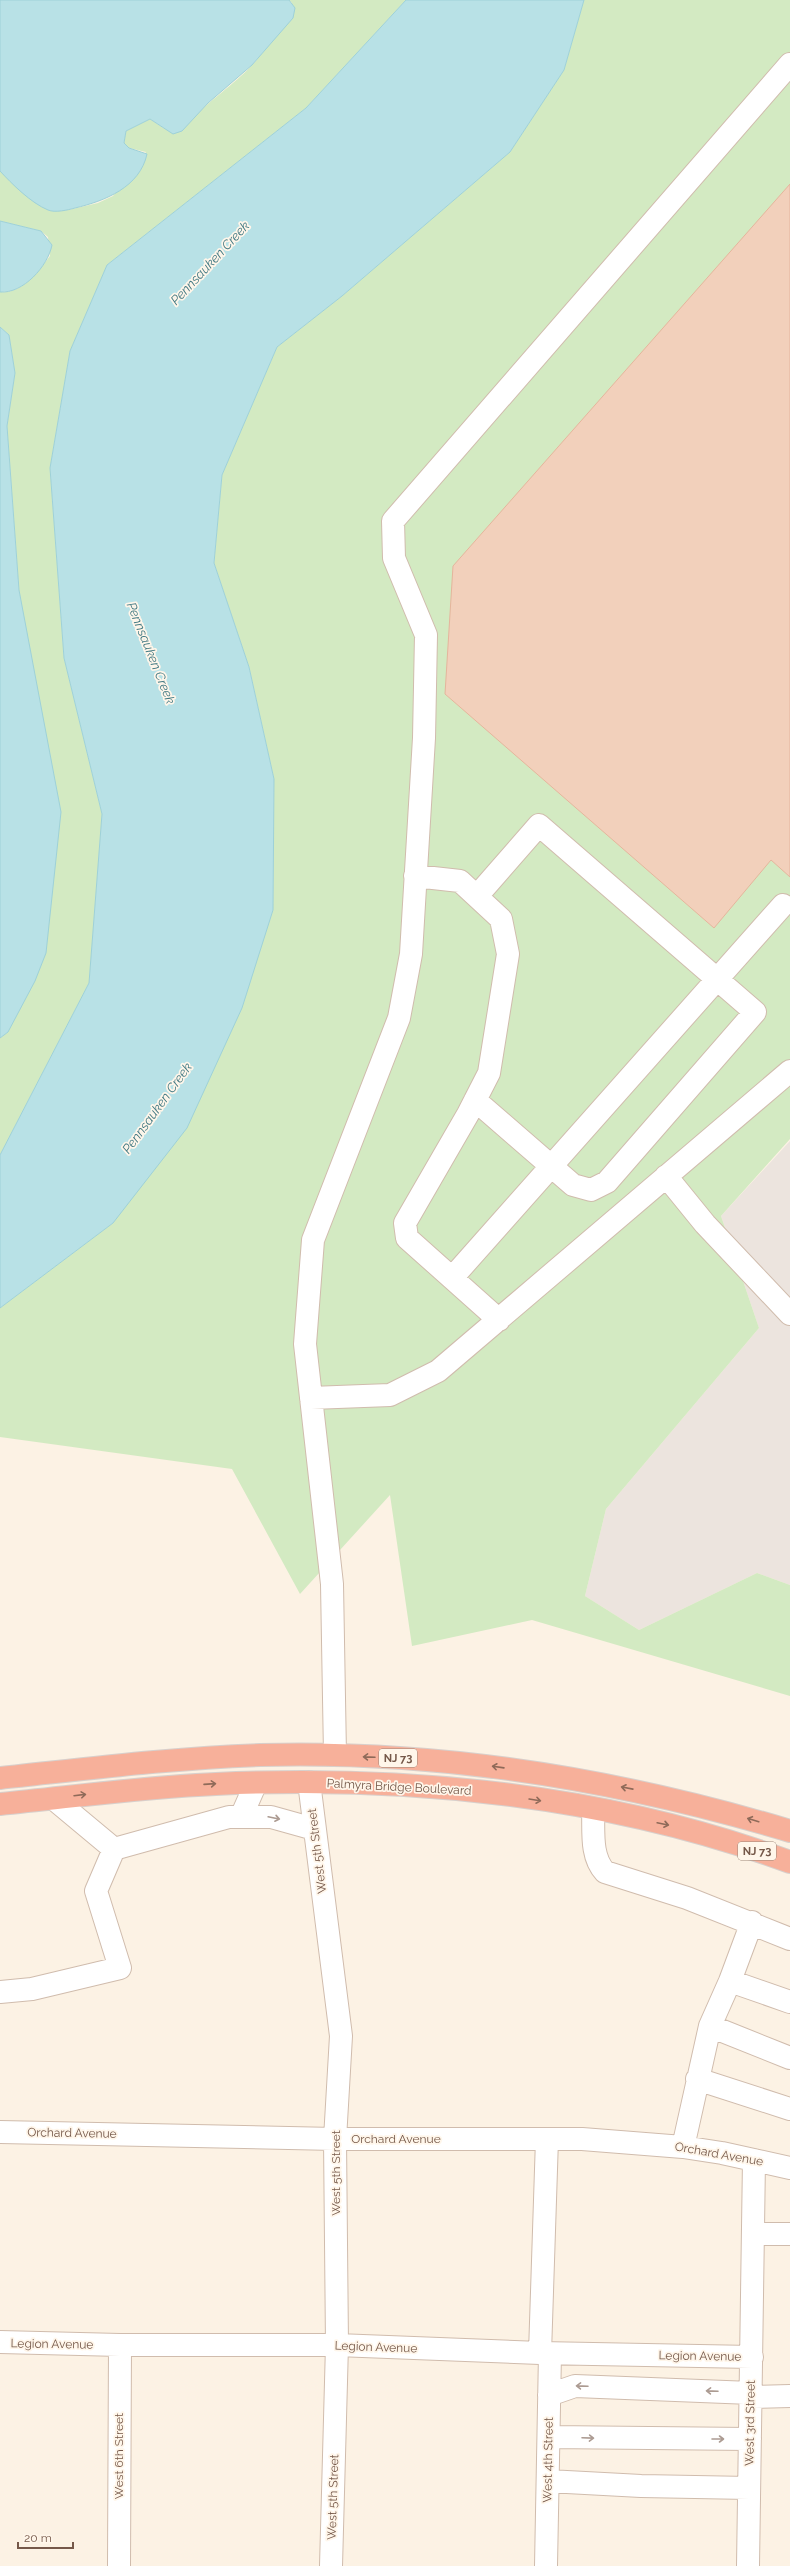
<svg xmlns="http://www.w3.org/2000/svg" width="790" height="2566" viewBox="0 0 790 2566" font-family="Raleway,sans-serif">
<style>
.industrial{fill:#ece4de}
.green{fill:#d3eac2}
.water{fill:#b8e1e6;stroke:#9ed1d8}
.building{fill:#f2d0bb;stroke:#e5b59c}
.lines{fill:none;stroke-linecap:round;stroke-linejoin:round}
.minor-casing{stroke:#d0bcad;stroke-width:24}
.highway-casing{stroke:#d8d0cc;stroke-width:24}
.minor{stroke:#fff;stroke-width:22}
.highway{stroke:#f7b09a;stroke-width:22}
.oneway{stroke:#8f6a59}
.oneway2{stroke:#ac9b92}
.labels{text-anchor:middle;dominant-baseline:central;stroke-width:3.5;stroke-linejoin:round;paint-order:stroke}
.shield{fill:#fff6ea;stroke:#9e8779;stroke-width:1}
.shield-label{font-size:11px;font-weight:bold;fill:#755849}
.street-label{font-size:12px;fill:#755849;stroke:#fff6ea}
.water-label{font-size:13px;font-style:italic;fill:#407882;stroke:#fff6ea}
</style>
<rect width="100%" height="100%" fill="#fcf2e4"/>
<path class="industrial" d="M790 1141V1585L757 1573 639 1630 585 1596 606 1509 759 1328 721 1216Z"/>
<path class="green" d="M289 0H406L306 108 107 265 70 351 50 468 64 658 102 814 89 983 0 1155V1038L8 1032 24 623 19 590 7 426 15 373 9 335 0 327V292C23 294 37 272 50 256L48 237 41 231 0 221V171L37 204 49 210H68L98 203 113 196 146 152 129 148 124 143 126 131 150 119 165 129 182 131C201 105 230 89 252 65 269 48 280 24 292 3Z
M584 0H790V1139L721 1216 759 1328 606 1509 585 1596 639 1630 757 1573 790 1585V1696L532 1620 412 1646 390 1495 300 1594 232 1469 0 1437V1308L113 1223 273 910 274 779 249 667 214 563 222 475 277 347 342 296 510 152 564 70Z"/>
<path class="water" d="M0 0H289L295 8 293 18 252 65 208 103 182 131 173 134 150 119 126 131 124 143 129 148 147 154C140 187 105 201 75 208 68 210 55 213 48 210 31 203 12 184 0 171Z
M406 0H584L564 70 510 152 342 296 277 347 222 475 214 563 249 667 274 779 273 910 242 1008 187 1128 113 1223 0 1308V1155L89 983 102 814 64 658 50 468 70 351 107 265 306 108Z
M0 221 41 231 52 245C48 266 23 294 0 292Z
M0 327 9 335 15 373 7 426 19 590 61 812 46 953 35 981 8 1032 0 1038Z"/>
<path class="building" d="M790 184V877L771 860 714 928 445 694 453 566Z"/>
<g class="lines">
<defs>
<path id="minor" d="M415 876 460 881 501 919 508 954 489 1073 468 1114 405 1223 407 1238 499 1320
M475 1100 573 1185 591 1190 607 1182 755 1012 539 825 477 896
M666 1176 705 1224 790 1314
M452 1278 783 905
M311 1398 390 1395 438 1371 790 1071
M335 1755 332 1584 305 1344 313 1240 399 1018 411 954 424 738 426 635 394 558 393 521 790 64
M309 1782 341 2036 335 2139 337 2345 331 2566
M54 1799 114 1849
M593 1809C594 1830 590 1856 605 1872L687 1898 790 1939
M241 1817 256 1783
M730 1981 752 1922
M0 1992 32 1989 120 1968 96 1891 114 1849 229 1817H271L314 1829
M710 2026 790 2058
M697 2079 790 2109
M0 2132 335 2139H582L683 2147 722 2153 790 2168
M683 2147 710 2026 730 1981 790 2002
M753 2234H790
M0 2342 120 2345H337L540 2353 752 2357
M540 2353 547 2139
M549 2395 575 2386 751 2393
M750 2397 790 2396
M549 2437 750 2439
M548 2481 641 2486 749 2488
M119 2566 120 2345
M546 2566 550 2353
M748 2566 754 2160"/>
<path id="highway" d="M0 1778C86 1769 173 1758 260 1755 440 1750 617 1779 790 1831
M0 1804C72 1797 144 1787 216 1784 408 1775 609 1795 790 1862"/>
</defs>
<use href="#minor" class="minor-casing"/>
<use href="#highway" class="highway-casing"/>
<use href="#minor" class="minor"/>
<use href="#highway" class="highway"/>
</g>
<defs><path id="oneway-shaft" d="M-6 0H5M1.5-3L5.5 0L1.5 3" fill="none" stroke-width="1.6" stroke-linecap="round" stroke-linejoin="round"/></defs>
<g class="oneway">
<use href="#oneway-shaft" transform="translate(369 1757) rotate(-178)"/>
<use href="#oneway-shaft" transform="translate(498 1767) rotate(-172)"/>
<use href="#oneway-shaft" transform="translate(210 1784) rotate(-4)"/>
<use href="#oneway-shaft" transform="translate(627 1788) rotate(-169)"/>
<use href="#oneway-shaft" transform="translate(80 1795) rotate(-7)"/>
<use href="#oneway-shaft" transform="translate(535 1800) rotate(9)"/>
<use href="#oneway-shaft" transform="translate(753 1820) rotate(-163)"/>
<use href="#oneway-shaft" transform="translate(663 1824) rotate(12)"/>
</g>
<g class="oneway2">
<use href="#oneway-shaft" transform="translate(274 1818) rotate(12)"/>
<use href="#oneway-shaft" transform="translate(582 2386) rotate(-178)"/>
<use href="#oneway-shaft" transform="translate(712 2391) rotate(-178)"/>
<use href="#oneway-shaft" transform="translate(588 2438) rotate(2)"/>
<use href="#oneway-shaft" transform="translate(718 2439)"/>
</g>
<g class="labels">
<g class="shield">
<rect x="379" y="1749" width="38" height="18" rx="3"/>
<rect x="738" y="1842" width="38" height="18" rx="3"/>
</g>
<g class="shield-label">
<text x="398" y="1758">NJ 73</text>
<text x="757" y="1851">NJ 73</text>
</g>
<g class="street-label">
<text transform="translate(399 1787) rotate(3)">Palmyra Bridge Boulevard</text>
<text transform="translate(317 1851) rotate(-97)">West 5th Street</text>
<text transform="translate(72 2133) rotate(1)">Orchard Avenue</text>
<text x="396" y="2139">Orchard Avenue</text>
<text transform="translate(719 2154) rotate(10)">Orchard Avenue</text>
<text transform="translate(336 2173) rotate(-90)">West 5th Street</text>
<text transform="translate(52 2344) rotate(1)">Legion Avenue</text>
<text transform="translate(376 2347) rotate(2)">Legion Avenue</text>
<text transform="translate(700 2356) rotate(1)">Legion Avenue</text>
<text transform="translate(750 2423) rotate(-89)">West 3rd Street</text>
<text transform="translate(119 2456) rotate(-90)">West 6th Street</text>
<text transform="translate(548 2460) rotate(-89)">West 4th Street</text>
<text transform="translate(333 2497) rotate(-88)">West 5th Street</text>
</g>
<g class="water-label">
<text transform="translate(210 263) rotate(-47)">Pennsauken Creek</text>
<text transform="translate(151 653) rotate(68)">Pennsauken Creek</text>
<text transform="translate(157 1108) rotate(-54)">Pennsauken Creek</text>
</g>
</g>
<path d="M18 2542v6h55v-6" fill="none" stroke="#755849" stroke-width="2"/>
<text x="24" y="2542" font-size="12" fill="#755849" stroke="#fff6ea" stroke-width="3" paint-order="stroke">20 m</text>
</svg>
